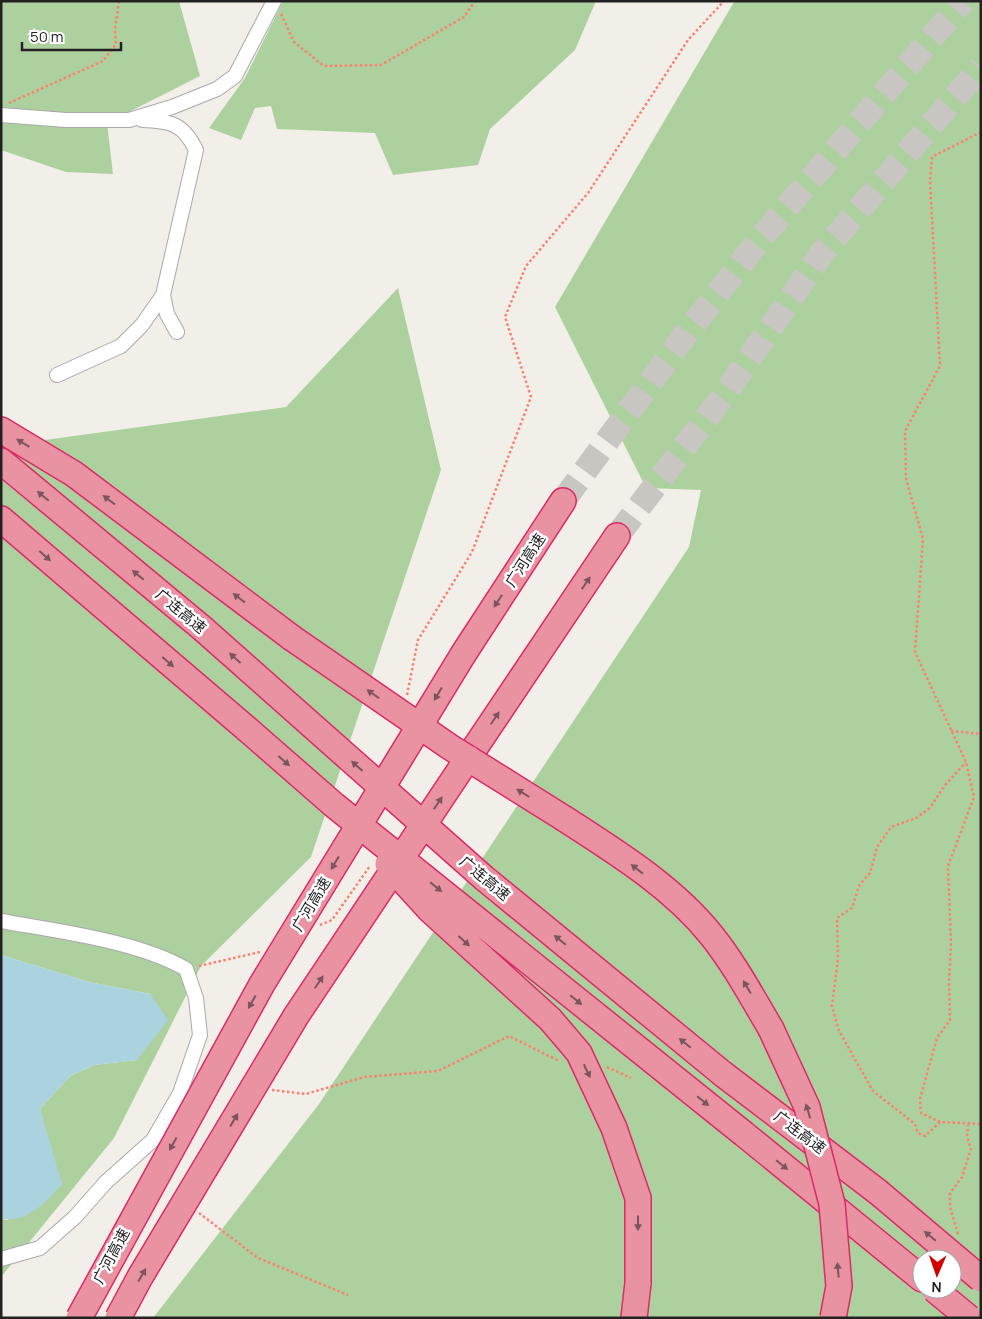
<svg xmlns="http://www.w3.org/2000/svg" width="982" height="1319" viewBox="0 0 982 1319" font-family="Manrope,'Noto Sans SC',sans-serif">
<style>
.forest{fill:#add19e;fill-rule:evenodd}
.water{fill:#aad3df}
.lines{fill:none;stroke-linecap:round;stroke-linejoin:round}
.highway-tunnel{stroke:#c8c6c1;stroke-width:25;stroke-dasharray:25 12;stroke-linecap:butt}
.street-casing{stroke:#a9a9a9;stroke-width:16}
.highway-casing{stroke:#dc2a67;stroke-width:28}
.path{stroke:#fa8072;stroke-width:2.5;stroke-dasharray:2.5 2.5;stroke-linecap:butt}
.street{stroke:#fff;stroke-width:14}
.highway{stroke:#e892a2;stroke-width:25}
.highway-bridge-casing{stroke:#dc2a67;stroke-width:28;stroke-linecap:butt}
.highway-bridge{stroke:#e892a2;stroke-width:25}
.oneway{fill:#7b545c}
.labels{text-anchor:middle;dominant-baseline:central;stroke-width:5;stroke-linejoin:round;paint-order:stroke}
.street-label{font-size:15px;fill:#222;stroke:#fff}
</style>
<rect width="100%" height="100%" fill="#f2efe9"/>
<path class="forest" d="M1 1H179L200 76 107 123 113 174 66 172 1 150Z
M283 1H596L575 50 490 129 478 165 393 175 375 133 277 129 271 106 255 108 241 140 209 128 245 78Z
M981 1V1318H153L319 1104 689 547 701 490 646 488 555 307 734 2ZM922 1259H952V1289H922Z
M398 288 441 470 311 857 201 966 114 1138 1 1277V1219L8 1220 46 1132 40 1109 70 1076 94 1065 137 1060 150 994 89 982 1 955V446L286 407Z"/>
<path class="water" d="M1 955 89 982 150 994 168 1020 137 1060 94 1065 70 1076 40 1109 62 1184C45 1202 30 1222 1 1219Z"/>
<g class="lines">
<path class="highway-tunnel" d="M563 501 676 347 760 239 963 1
M617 536 727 391 822 253 981 67"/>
<defs>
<path id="street" d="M1 115 66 120H129L172 107 217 89 235 76 274 1
M142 120C170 121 183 123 196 150L163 295 167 314 177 332
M57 375 121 346 142 325 163 295
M1 921C57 931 138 941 186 969L196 998 200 1035 180 1093 153 1140 106 1182 75 1217 40 1248 1 1259"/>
<path id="highway" d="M1 430 74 474 292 638
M1 461 202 628
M1 519 247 729
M464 653 563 501
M468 758 617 536
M565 819C616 852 673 887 712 936 735 965 752 997 771 1029
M723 1074 878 1192
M744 1134 922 1279
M634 1318 638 1283"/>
</defs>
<use href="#street" class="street-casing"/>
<use href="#highway" class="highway-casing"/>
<path class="path" d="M281 14 294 42 324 66 381 65 464 17 475 1
M9 103 103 61 116 44 115 29 119 1
M981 132 932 157 930 181 940 366 905 431 906 479 923 539 915 652 966 762 974 797 948 866 951 944 949 982 950 1020 937 1038 920 1099 921 1113 940 1122 981 1124
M407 695 418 640 472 552 531 397 505 317 526 266 588 193 688 40 724 1
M951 731 981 734
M320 925 332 920 370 866
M199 966 260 952
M607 1067 631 1078
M272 1090 306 1094 364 1077 438 1071 509 1036 559 1061
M940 1122 925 1136 918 1133 915 1124 873 1091 839 1031 832 1006 838 959 837 918 852 908 859 886 870 873 877 847 891 827 916 818 930 808 945 785 966 762
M199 1213 258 1258 348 1295
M958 1234 950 1207V1193L962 1177 971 1149 967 1137 968 1125"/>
<use href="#street" class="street"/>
<use href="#highway" class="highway"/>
<defs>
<path id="highway-bridge" d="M202 628 484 878 723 1074
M292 638 450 747 565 819
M247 729 334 805 744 1134
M388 864 431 911 550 1019 579 1053 614 1128 638 1198V1283
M771 1029 807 1107 832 1204 839 1286 833 1318
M878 1192 981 1279
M934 1289 969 1318
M79 1318 262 984 464 653
M118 1318 140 1277 296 1016 468 758"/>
</defs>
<use href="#highway-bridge" class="highway-bridge-casing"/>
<use href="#highway-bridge" class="highway-bridge"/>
</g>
<defs><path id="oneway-solid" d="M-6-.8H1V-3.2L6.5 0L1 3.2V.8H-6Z" transform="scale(1.25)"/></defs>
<g class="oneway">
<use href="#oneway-solid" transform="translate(23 443) rotate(-149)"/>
<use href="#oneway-solid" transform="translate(43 496) rotate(-140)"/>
<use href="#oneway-solid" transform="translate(109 500) rotate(-143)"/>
<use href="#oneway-solid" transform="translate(45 556) rotate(41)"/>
<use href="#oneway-solid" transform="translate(138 575) rotate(-140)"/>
<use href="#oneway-solid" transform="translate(586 583) rotate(-56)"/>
<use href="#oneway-solid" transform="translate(239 598) rotate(-143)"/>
<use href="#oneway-solid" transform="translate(498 601) rotate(123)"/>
<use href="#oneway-solid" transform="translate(235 658) rotate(-138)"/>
<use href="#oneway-solid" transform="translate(168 662) rotate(41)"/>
<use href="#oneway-solid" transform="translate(373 694) rotate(-145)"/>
<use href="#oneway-solid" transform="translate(438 694) rotate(121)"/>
<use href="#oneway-solid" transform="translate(495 718) rotate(-56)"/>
<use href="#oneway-solid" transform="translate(284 761) rotate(41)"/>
<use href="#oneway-solid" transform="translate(357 766) rotate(-138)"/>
<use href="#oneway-solid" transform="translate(523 793) rotate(-148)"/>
<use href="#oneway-solid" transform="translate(438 803) rotate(-56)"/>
<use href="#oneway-solid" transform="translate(335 863) rotate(121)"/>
<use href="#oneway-solid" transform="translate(637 869) rotate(-142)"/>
<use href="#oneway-solid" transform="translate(436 887) rotate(39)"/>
<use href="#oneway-solid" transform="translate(560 940) rotate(-141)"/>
<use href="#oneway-solid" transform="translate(464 941) rotate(42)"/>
<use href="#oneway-solid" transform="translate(319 982) rotate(-56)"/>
<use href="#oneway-solid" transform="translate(747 987) rotate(-120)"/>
<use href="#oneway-solid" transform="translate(576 1000) rotate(39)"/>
<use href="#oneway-solid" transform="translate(252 1002) rotate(119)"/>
<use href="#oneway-solid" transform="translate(685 1043) rotate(-141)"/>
<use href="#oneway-solid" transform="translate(587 1071) rotate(65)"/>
<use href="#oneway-solid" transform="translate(703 1101) rotate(39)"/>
<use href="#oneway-solid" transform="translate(808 1111) rotate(-107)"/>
<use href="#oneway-solid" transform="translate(234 1120) rotate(-59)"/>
<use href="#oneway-solid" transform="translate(173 1144) rotate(119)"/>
<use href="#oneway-solid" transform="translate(782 1165) rotate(39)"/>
<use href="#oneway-solid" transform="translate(638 1223) rotate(90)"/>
<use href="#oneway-solid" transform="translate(930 1236) rotate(-140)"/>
<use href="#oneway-solid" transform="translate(838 1270) rotate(-95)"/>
<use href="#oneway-solid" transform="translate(142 1275) rotate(-60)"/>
</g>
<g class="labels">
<g class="street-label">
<text transform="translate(525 560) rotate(-57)">广河高速</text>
<text transform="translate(181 611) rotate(40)">广连高速</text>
<text transform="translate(485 878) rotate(40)">广连高速</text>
<text transform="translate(311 904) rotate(-59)">广河高速</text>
<text transform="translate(800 1132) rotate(37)">广连高速</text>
<text transform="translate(111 1256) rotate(-62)">广河高速</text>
</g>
</g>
<rect width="982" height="1319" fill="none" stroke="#222222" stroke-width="5"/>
<g transform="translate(937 1274) rotate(182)"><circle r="24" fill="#ffffff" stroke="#a7a7a7"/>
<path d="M0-4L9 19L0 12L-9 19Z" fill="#d40000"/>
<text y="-8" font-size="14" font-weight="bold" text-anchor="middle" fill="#222222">N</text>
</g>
<path d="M22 42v8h99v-8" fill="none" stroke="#222222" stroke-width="2.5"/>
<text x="30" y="42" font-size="15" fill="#222222" stroke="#ffffff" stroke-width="4" paint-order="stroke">50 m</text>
</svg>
